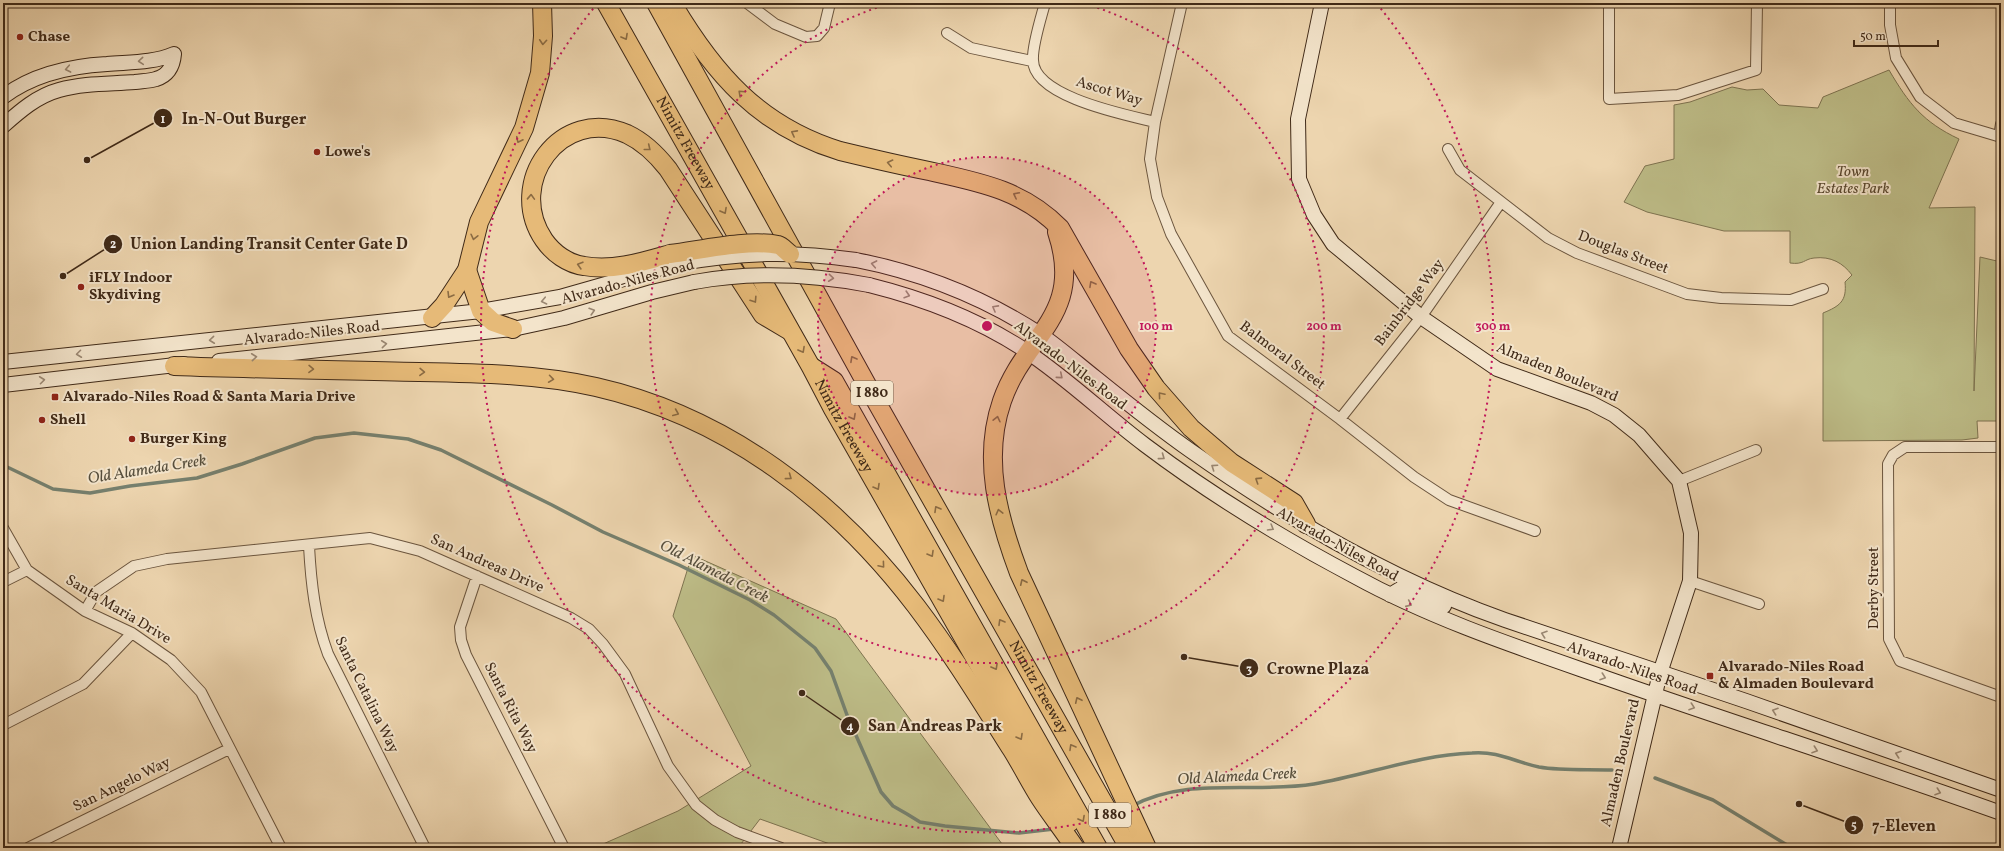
<svg xmlns="http://www.w3.org/2000/svg" width="2004" height="851" viewBox="0 0 2004 851" font-family="Vollkorn,serif">
<style>
.green{fill:#bdbc87;stroke:#7e7350}
.lines{fill:none;stroke-linecap:round;stroke-linejoin:round}
.stream{stroke:#76806e;stroke-width:3.5}
.street-casing{stroke:#6b553e;stroke-width:12}
.secondary-casing{stroke:#402a18;stroke-width:16}
.highway-casing{stroke:#402a18;stroke-width:20}
.street{stroke:#f3e4cb;stroke-width:10}
.secondary{stroke:#f3e4cb;stroke-width:14}
.highway{stroke:#e6ba78;stroke-width:18}
.secondary-bridge-casing{stroke:#402a18;stroke-width:16;stroke-linecap:butt}
.highway-bridge-casing{stroke:#402a18;stroke-width:20;stroke-linecap:butt}
.secondary-bridge{stroke:#f3e4cb;stroke-width:14}
.highway-bridge{stroke:#e6ba78;stroke-width:18}
.oneway{stroke:#8b6b43}
.oneway2{stroke:#9a8772}
.ring{fill:none;stroke:#c2185b;stroke-width:2;stroke-dasharray:2 4}
.poi-dot{fill:#8f2418;stroke:#f3e4cb;stroke-width:1.5}
.labels{text-anchor:middle;dominant-baseline:central;stroke-width:4;stroke-linejoin:round;paint-order:stroke}
.shield{fill:#f3e4cb;stroke:#76624e;stroke-width:1}
.shield-label{font-size:14px;font-weight:bold;fill:#402a18}
.poi-label{font-size:15px;font-weight:bold;fill:#402a18;stroke:#f3e4cb;text-anchor:start}
.street-label{font-size:15px;fill:#402a18;stroke:#f3e4cb}
.park-label{font-size:15px;font-style:italic;fill:#59472e;stroke:#f3e4cb}
.water-label{font-size:16px;font-style:italic;fill:#564e3c;stroke:#f3e4cb}
.centre{fill:#c2185b;stroke:#f3e4cb;stroke-width:2}
.ring-label{font-size:12px;text-anchor:middle;font-weight:bold;fill:#c2185b;stroke:#f3e4cb;stroke-width:4;stroke-linejoin:round;paint-order:stroke}
.leader{fill:none;stroke:#402a18;stroke-width:1.5}
.callout-dot{fill:#402a18;stroke:#f3e4cb;stroke-width:1.5}
.mark-label{font-size:12px;text-anchor:middle;font-weight:bold;fill:#fff}
.callout-label{font-size:16px;text-anchor:middle;font-weight:bold;fill:#402a18;stroke:#f3e4cb;stroke-width:4;stroke-linejoin:round;paint-order:stroke}
</style>
<rect width="100%" height="100%" fill="#edd5af"/>
<filter id="stains"><feTurbulence type="fractalNoise" baseFrequency=".005" numOctaves="4"/><feColorMatrix values="0 0 0 0 .2 0 0 0 0 .09 0 0 0 0 .02 0 0 0 .5 -.17"/></filter>
<radialGradient id="worn" r=".72"><stop offset=".6" stop-color="#630" stop-opacity="0"/><stop offset="1" stop-color="#630" stop-opacity=".3"/></radialGradient>
<path class="green" d="M1889 70C1909 104 1923 122 1959 139L1929 208 1975 207 1974 391 1980 257 2001 262V421H1977L1978 438 1962 440 1823 441V313C1840 306 1847 301 1845 282L1852 275C1843 263 1831 256 1814 258 1804 259 1804 265 1790 263V231H1724L1647 212 1624 202 1645 166 1674 159V105L1690 102 1732 87 1747 90 1763 89 1779 105 1818 108 1823 97Z
M692 555 836 619 1005 848H841L760 819 738 848H594L678 811 751 766 673 616Z"/>
<g class="lines">
<path class="stream" d="M3 465 53 489 90 493 130 486 197 478 242 464 315 438 354 433 408 439 441 450 552 505 603 532 679 565 750 600 774 615 815 648 831 671 847 715 881 792 893 806 907 814 920 822 945 826 1019 833 1054 829
M1655 778 1713 800 1792 848
M1132 806C1188 776 1254 794 1314 784 1367 775 1418 755 1472 753 1500 751 1514 762 1539 767 1562 771 1589 769 1612 770
M1089 822 1106 817"/>
<defs>
<path id="street" d="M747 3 775 24 806 37 817 36 824 28 830 3
M1045 3C1041 18 1032 46 1033 60 1033 97 1127 115 1155 122
M1182 3 1155 122 1150 159 1157 197 1171 234 1228 336 1340 419 1414 477 1449 500 1535 531
M1609 3V99L1678 95 1756 70 1757 3
M1890 3V25L1896 58 1920 97 1954 123 2001 137
M947 33 971 48 1032 61
M1999 137 2001 124
M1448 149 1460 170 1548 238 1577 253 1687 294 1721 298 1791 300 1823 289
M1340 419 1421 317 1501 202
M2001 447H1905L1893 455 1888 464 1889 639 1900 661 2001 697
M1679 481 1756 450
M3 528 27 570 85 611 132 633 171 660 201 692 281 848
M309 546C311 583 315 619 328 654L425 848
M477 576 460 627 461 640 466 655 564 848
M1690 581 1759 604
M3 582 27 570
M85 611 96 592 134 566 167 559 370 538 420 551 571 618 589 629 603 644 625 674 668 766 696 805 715 820 737 832 781 848
M3 725 83 684 132 633
M28 848 229 749"/>
<path id="secondary" d="M1322 3 1298 119 1299 179 1314 215 1333 244 1421 317 1497 369 1591 403 1614 415 1639 435 1679 481 1691 533 1690 581 1660 673 1619 848
M3 97C33 74 71 66 107 64 130 62 153 63 174 54 173 66 169 75 156 79 150 81 142 81 135 82 109 84 84 83 59 90 37 96 20 111 3 126
M856 260C922 273 983 297 1040 334 1059 347 1077 363 1096 378 1127 403 1158 428 1191 451 1288 519 1394 581 1505 620L1746 701 2001 790
M869 285C925 299 978 319 1026 351 1068 379 1105 415 1145 445 1210 494 1282 538 1354 576 1434 620 1520 648 1606 678 1737 724 1870 766 2001 813
M219 361 513 329 564 318 652 292 694 282
M3 362 481 311 560 297 676 264
M3 385 184 364
M1390 595 1400 589 1444 606"/>
<g id="highway">
<path id="s1" d="M606 3 811 367 833 409 1069 823"/>
<path id="s2" d="M656 3 877 403 1129 848"/>
<path d="M672 3C714 74 759 126 840 151 869 158 899 165 929 171 979 182 1023 190 1060 228L1129 349 1156 388 1191 428 1212 446 1232 463 1294 503 1306 524"/>
<path d="M1057 232C1085 316 1025 334 1002 401 982 459 998 517 1019 573L1147 848"/>
<path d="M670 254C642 262 614 271 584 266 568 264 553 253 544 240 505 183 561 105 627 134 644 142 657 155 668 169L763 315 790 331"/>
<path d="M467 270 481 311 493 322 513 329"/>
<path d="M432 318 444 305 467 270 479 222 524 128 540 73 543 36 542 3"/>
<path d="M174 366C255 369 337 370 419 372 478 373 538 374 596 387 728 417 836 501 916 606 951 652 981 701 1012 750 1022 766 1030 782 1040 798 1051 815 1064 831 1075 848"/>
<path d="M812 367 834 381 1098 848"/>
</g>
</defs>
<use href="#street" class="street-casing"/>
<use href="#secondary" class="secondary-casing"/>
<use href="#highway" class="highway-casing"/>
<use href="#street" class="street"/>
<use href="#secondary" class="secondary"/>
<use href="#highway" class="highway"/>
<defs>
<path id="secondary-bridge" d="M676 264C742 252 791 251 856 260
M694 282C754 271 811 274 869 285"/>
<path id="highway-bridge" d="M670 254C702 250 747 239 778 245 782 246 786 251 790 254"/>
</defs>
<use href="#secondary-bridge" class="secondary-bridge-casing"/>
<use href="#highway-bridge" class="highway-bridge-casing"/>
<use href="#secondary-bridge" class="secondary-bridge"/>
<use href="#highway-bridge" class="highway-bridge"/>
</g>
<defs><path id="oneway-chevron" d="M-2-3.5L2.5 0L-2 3.5" fill="none" stroke-width="1.6" stroke-linecap="round" stroke-linejoin="round"/></defs>
<g class="oneway">
<use href="#oneway-chevron" transform="translate(625 37) rotate(61)"/>
<use href="#oneway-chevron" transform="translate(543 42) rotate(94)"/>
<use href="#oneway-chevron" transform="translate(741 93) rotate(-137)"/>
<use href="#oneway-chevron" transform="translate(794 133) rotate(-152)"/>
<use href="#oneway-chevron" transform="translate(519 140) rotate(116)"/>
<use href="#oneway-chevron" transform="translate(648 148) rotate(39)"/>
<use href="#oneway-chevron" transform="translate(890 163) rotate(-168)"/>
<use href="#oneway-chevron" transform="translate(1016 195) rotate(-153)"/>
<use href="#oneway-chevron" transform="translate(531 197) rotate(-88)"/>
<use href="#oneway-chevron" transform="translate(724 211) rotate(61)"/>
<use href="#oneway-chevron" transform="translate(474 237) rotate(103)"/>
<use href="#oneway-chevron" transform="translate(580 265) rotate(-164)"/>
<use href="#oneway-chevron" transform="translate(1092 284) rotate(-119)"/>
<use href="#oneway-chevron" transform="translate(450 295) rotate(121)"/>
<use href="#oneway-chevron" transform="translate(754 300) rotate(57)"/>
<use href="#oneway-chevron" transform="translate(802 350) rotate(61)"/>
<use href="#oneway-chevron" transform="translate(853 359) rotate(-119)"/>
<use href="#oneway-chevron" transform="translate(311 369) rotate(1)"/>
<use href="#oneway-chevron" transform="translate(422 372) rotate(2)"/>
<use href="#oneway-chevron" transform="translate(551 379) rotate(8)"/>
<use href="#oneway-chevron" transform="translate(1161 395) rotate(-130)"/>
<use href="#oneway-chevron" transform="translate(676 413) rotate(23)"/>
<use href="#oneway-chevron" transform="translate(853 417) rotate(61)"/>
<use href="#oneway-chevron" transform="translate(997 419) rotate(-77)"/>
<use href="#oneway-chevron" transform="translate(789 477) rotate(36)"/>
<use href="#oneway-chevron" transform="translate(1258 480) rotate(-147)"/>
<use href="#oneway-chevron" transform="translate(877 487) rotate(60)"/>
<use href="#oneway-chevron" transform="translate(937 509) rotate(-120)"/>
<use href="#oneway-chevron" transform="translate(999 512) rotate(-104)"/>
<use href="#oneway-chevron" transform="translate(931 554) rotate(60)"/>
<use href="#oneway-chevron" transform="translate(882 565) rotate(50)"/>
<use href="#oneway-chevron" transform="translate(1023 582) rotate(-115)"/>
<use href="#oneway-chevron" transform="translate(942 599) rotate(60)"/>
<use href="#oneway-chevron" transform="translate(1001 622) rotate(-120)"/>
<use href="#oneway-chevron" transform="translate(995 667) rotate(61)"/>
<use href="#oneway-chevron" transform="translate(1078 700) rotate(-115)"/>
<use href="#oneway-chevron" transform="translate(1020 737) rotate(60)"/>
<use href="#oneway-chevron" transform="translate(1072 747) rotate(-120)"/>
<use href="#oneway-chevron" transform="translate(1082 819) rotate(61)"/>
</g>
<g class="oneway2">
<use href="#oneway-chevron" transform="translate(141 61) rotate(175)"/>
<use href="#oneway-chevron" transform="translate(68 69) rotate(169)"/>
<use href="#oneway-chevron" transform="translate(874 264) rotate(-169)"/>
<use href="#oneway-chevron" transform="translate(831 278) rotate(6)"/>
<use href="#oneway-chevron" transform="translate(907 295) rotate(17)"/>
<use href="#oneway-chevron" transform="translate(544 301) rotate(168)"/>
<use href="#oneway-chevron" transform="translate(995 308) rotate(-151)"/>
<use href="#oneway-chevron" transform="translate(592 311) rotate(-17)"/>
<use href="#oneway-chevron" transform="translate(212 340) rotate(174)"/>
<use href="#oneway-chevron" transform="translate(384 344) rotate(-6)"/>
<use href="#oneway-chevron" transform="translate(79 354) rotate(173)"/>
<use href="#oneway-chevron" transform="translate(254 357) rotate(-6)"/>
<use href="#oneway-chevron" transform="translate(1060 376) rotate(40)"/>
<use href="#oneway-chevron" transform="translate(42 380) rotate(-7)"/>
<use href="#oneway-chevron" transform="translate(1162 457) rotate(36)"/>
<use href="#oneway-chevron" transform="translate(1214 467) rotate(-146)"/>
<use href="#oneway-chevron" transform="translate(1271 528) rotate(31)"/>
<use href="#oneway-chevron" transform="translate(1409 604) rotate(24)"/>
<use href="#oneway-chevron" transform="translate(1544 634) rotate(-161)"/>
<use href="#oneway-chevron" transform="translate(1603 677) rotate(19)"/>
<use href="#oneway-chevron" transform="translate(1692 707) rotate(19)"/>
<use href="#oneway-chevron" transform="translate(1775 711) rotate(-161)"/>
<use href="#oneway-chevron" transform="translate(1815 750) rotate(19)"/>
<use href="#oneway-chevron" transform="translate(1898 754) rotate(-161)"/>
<use href="#oneway-chevron" transform="translate(1938 792) rotate(19)"/>
</g>
<circle cx="987" cy="326" r="169" fill="#c2185b" fill-opacity=".12"/>
<g class="ring">
<circle cx="987" cy="326" r="169"/>
<path d="M1086 4A337 337 0 1 1 888 4"/>
<path d="M1377 4A506 506 0 1 1 597 4"/>
</g>
<g class="poi-dot">
<circle cx="20" cy="37" r="4"/>
<circle cx="317" cy="152" r="4"/>
<circle cx="81" cy="287" r="4"/>
<rect x="51" y="393" width="8" height="8" rx="2"/>
<circle cx="42" cy="420" r="4"/>
<circle cx="132" cy="439" r="4"/>
<rect x="1706" y="672" width="8" height="8" rx="2"/>
</g>
<g class="labels">
<g class="shield">
<rect x="851" y="381" width="42" height="24" rx="3"/>
<rect x="1089" y="803" width="42" height="24" rx="3"/>
</g>
<g class="shield-label">
<text x="872" y="393">I 880</text>
<text x="1110" y="815">I 880</text>
</g>
<g class="poi-label">
<text x="28" y="37">Chase</text>
<text x="325" y="152">Lowe's</text>
<text x="89" y="278">iFLY Indoor<tspan x="89" dy="17">Skydiving</tspan></text>
<text x="63" y="397">Alvarado-Niles Road &amp; Santa Maria Drive</text>
<text x="50" y="420">Shell</text>
<text x="140" y="439">Burger King</text>
<text x="1718" y="667">Alvarado-Niles Road<tspan x="1718" dy="17">&amp; Almaden Boulevard</tspan></text>
</g>
<g class="street-label">
<text transform="translate(1109 92) rotate(17)">Ascot Way</text>
<text stroke="none"><textPath href="#s1" startOffset="161">Nimitz Freeway</textPath></text>
<text transform="translate(1623 253) rotate(21)">Douglas Street</text>
<text transform="translate(628 283) rotate(-15)">Alvarado-Niles Road</text>
<text transform="translate(1410 303) rotate(-53)">Bainbridge Way</text>
<text transform="translate(312 334) rotate(-6)">Alvarado-Niles Road</text>
<text transform="translate(1282 356) rotate(37)">Balmoral Street</text>
<text transform="translate(1070 366) rotate(37)">Alvarado-Niles Road</text>
<text transform="translate(1557 373) rotate(23)">Almaden Boulevard</text>
<text stroke="none"><textPath href="#s1" startOffset="485">Nimitz Freeway</textPath></text>
<text transform="translate(1337 545) rotate(29)">Alvarado-Niles Road</text>
<text transform="translate(487 564) rotate(24)">San Andreas Drive</text>
<text transform="translate(1874 588) rotate(-90)">Derby Street</text>
<text transform="translate(118 610) rotate(31)">Santa Maria Drive</text>
<text transform="translate(1632 669) rotate(19)">Alvarado-Niles Road</text>
<text stroke="none"><textPath href="#s2" startOffset="784">Nimitz Freeway</textPath></text>
<text transform="translate(366 695) rotate(64)">Santa Catalina Way</text>
<text transform="translate(510 708) rotate(63)">Santa Rita Way</text>
<text transform="translate(1621 763) rotate(-77)">Almaden Boulevard</text>
<text transform="translate(122 785) rotate(-26)">San Angelo Way</text>
</g>
<g class="park-label">
<text x="1853" y="172">Town<tspan x="1853" dy="17">Estates Park</tspan></text>
</g>
<g class="water-label">
<text transform="translate(147 470) rotate(-9)">Old Alameda Creek</text>
<text transform="translate(714 572) rotate(27)">Old Alameda Creek</text>
<text transform="translate(1237 777) rotate(-3)">Old Alameda Creek</text>
</g>
</g>
<circle cx="987" cy="326" r="6" class="centre"/>
<g class="ring-label">
<text x="1156" y="330">100 m</text>
<text x="1324" y="330">200 m</text>
<text x="1493" y="330">300 m</text>
</g>
<path class="leader" d="M87 160L163 118M63 276L113 244M1184 657L1249 668M802 693L850 726M1799 804L1854 825"/>
<g class="callout-dot">
<circle cx="87" cy="160" r="4"/>
<circle cx="63" cy="276" r="4"/>
<circle cx="1184" cy="657" r="4"/>
<circle cx="802" cy="693" r="4"/>
<circle cx="1799" cy="804" r="4"/>
<circle cx="163" cy="118" r="10"/>
<circle cx="113" cy="244" r="10"/>
<circle cx="1249" cy="668" r="10"/>
<circle cx="850" cy="726" r="10"/>
<circle cx="1854" cy="825" r="10"/>
</g>
<g class="mark-label">
<text x="163" y="123">1</text>
<text x="113" y="248">2</text>
<text x="1249" y="673">3</text>
<text x="850" y="730">4</text>
<text x="1854" y="829">5</text>
</g>
<g class="callout-label">
<text x="244" y="124">In-N-Out Burger</text>
<text x="269" y="249">Union Landing Transit Center Gate D</text>
<text x="1318" y="674">Crowne Plaza</text>
<text x="935" y="731">San Andreas Park</text>
<text x="1904" y="831">7-Eleven</text>
</g>
<rect width="2004" height="851" fill="none" stroke="#edd5af" stroke-width="16"/>
<rect x="4" y="4" width="1996" height="843" fill="none" stroke="#402a18" stroke-width="2"/>
<rect x="8" y="8" width="1988" height="835" fill="none" stroke="#402a18"/>
<path d="M1854 40v6h84v-6" fill="none" stroke="#402a18" stroke-width="2"/>
<text x="1860" y="40" font-size="12" fill="#402a18" stroke="#f3e4cb" stroke-width="3" paint-order="stroke">50 m</text>
<rect width="100%" height="100%" filter="url(#stains)"/>
<rect width="100%" height="100%" fill="url(#worn)"/>
</svg>
